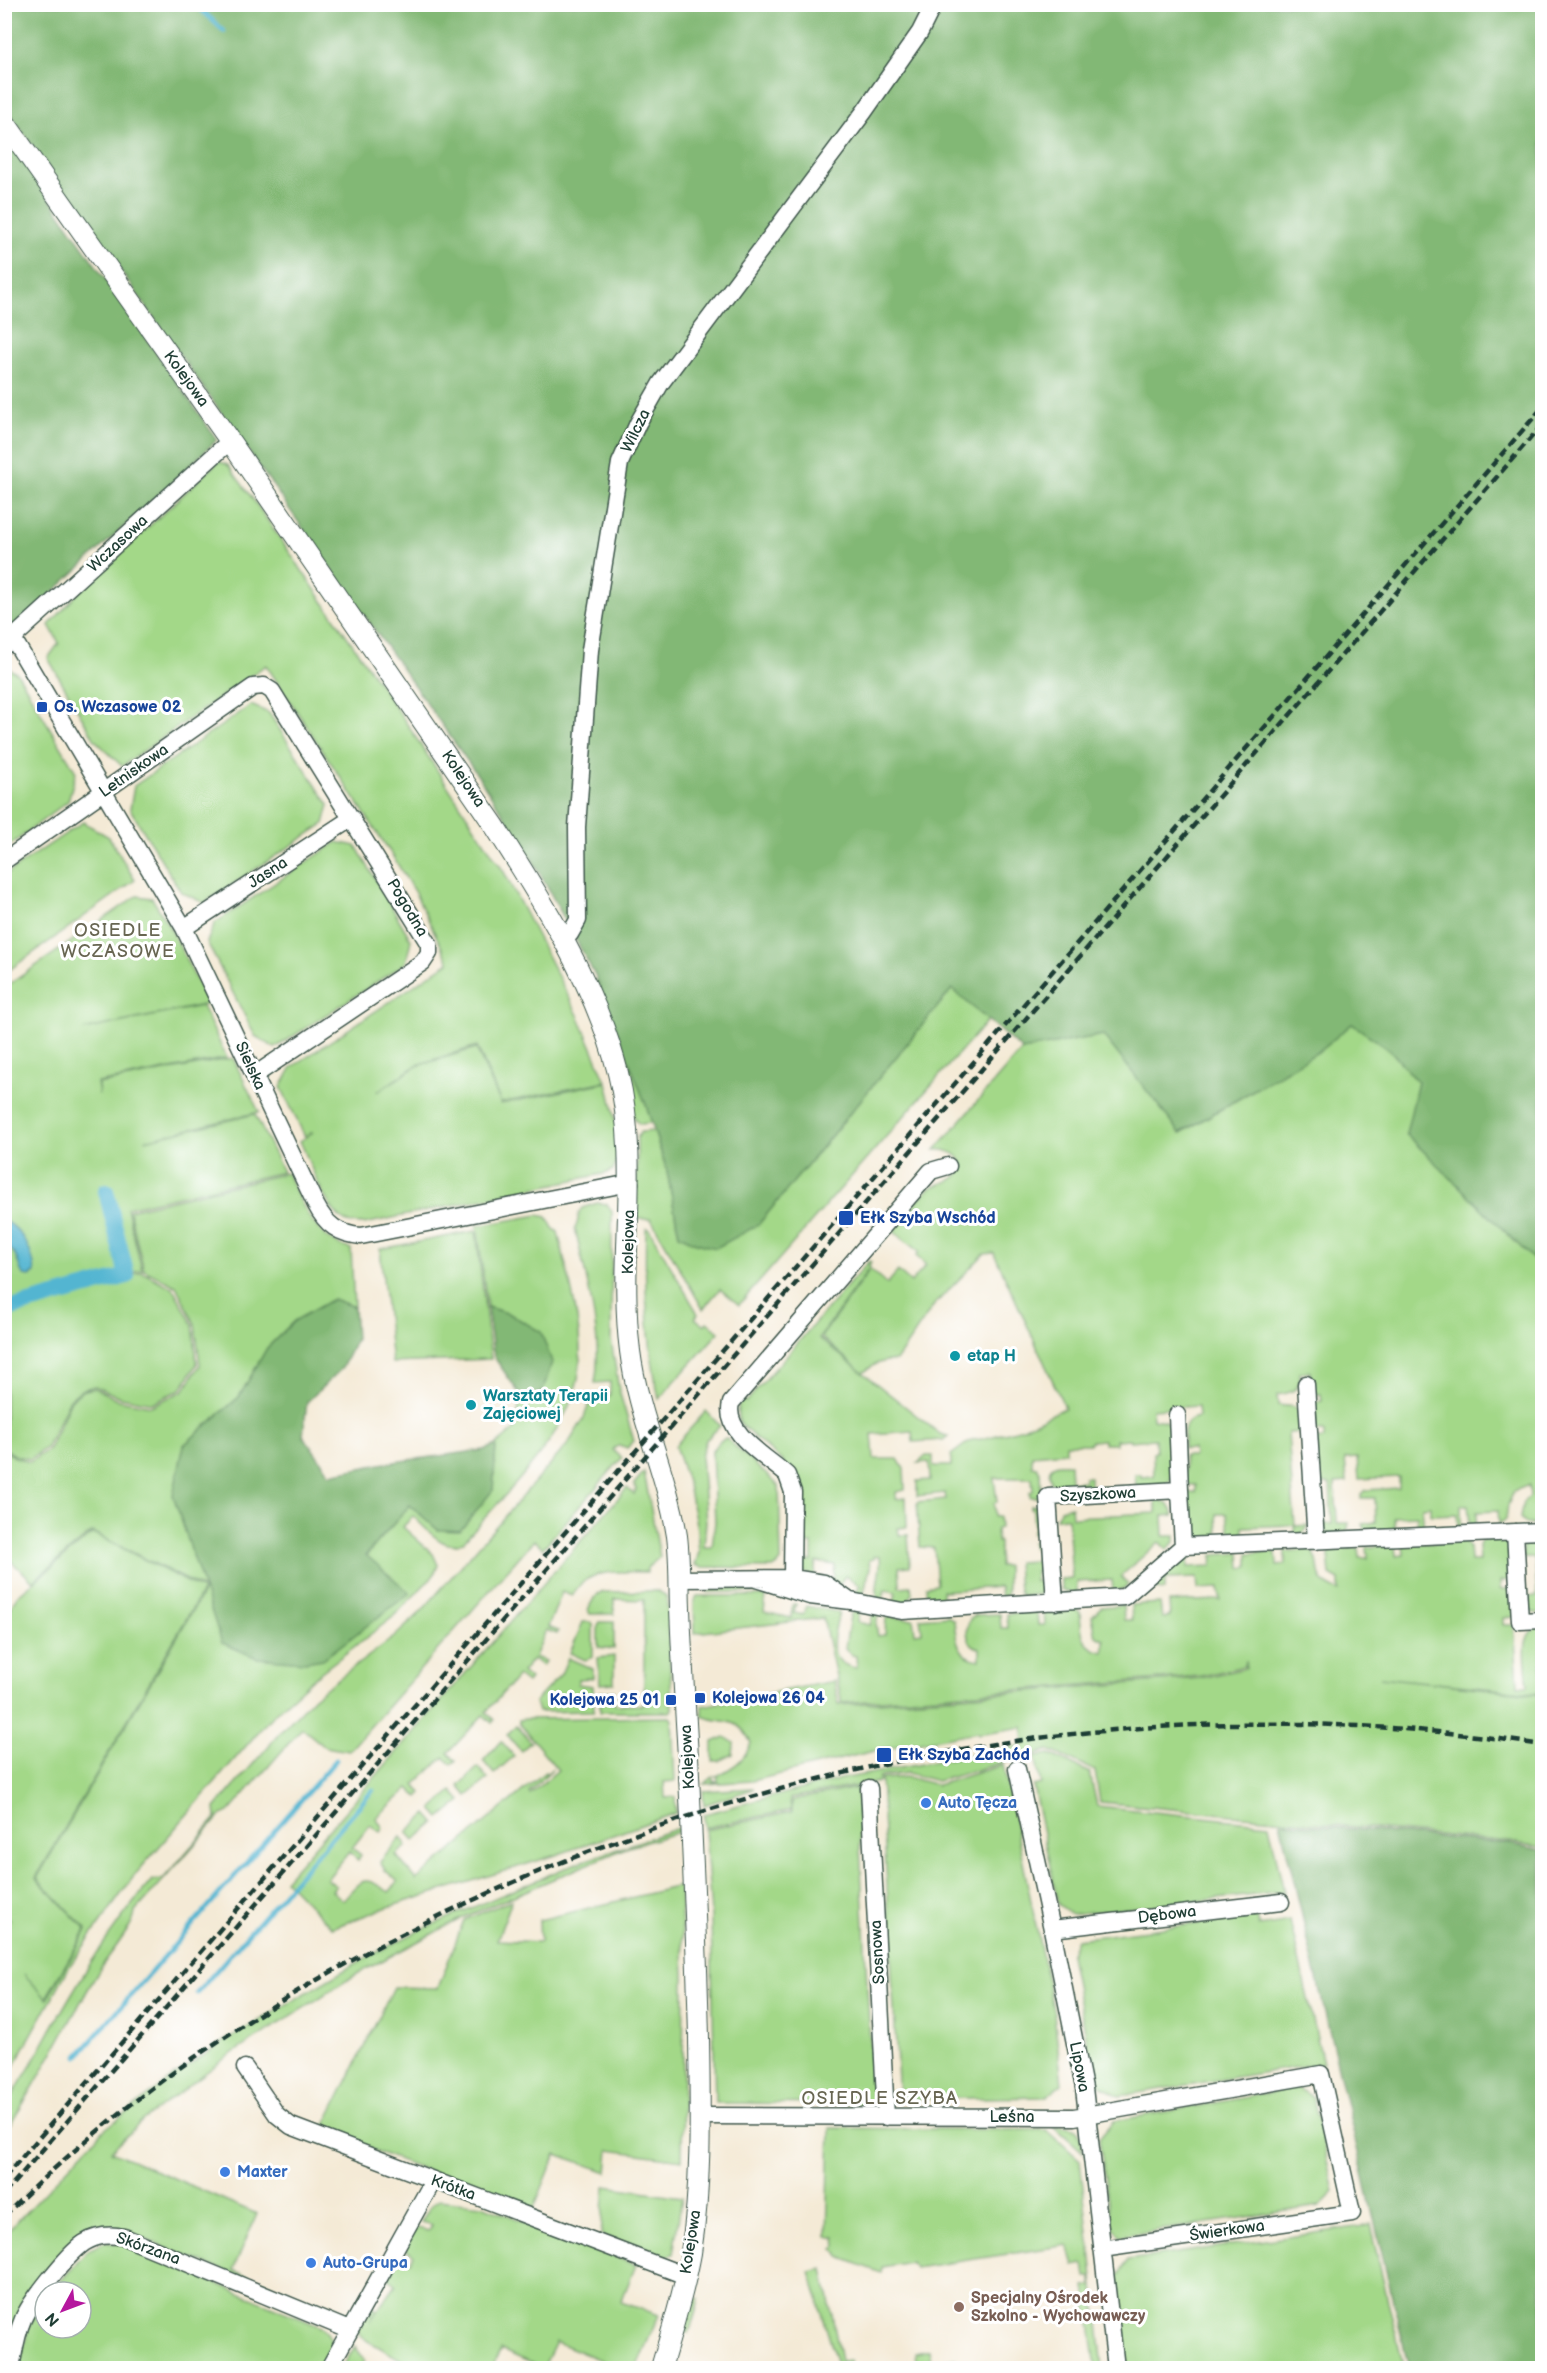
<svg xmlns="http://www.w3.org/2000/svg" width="1547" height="2373" viewBox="0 0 1547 2373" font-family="'Balsamiq Sans',sans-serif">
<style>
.green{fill:#a3d888;stroke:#618a5e;stroke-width:1.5}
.forest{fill:#82b874;stroke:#507a54;stroke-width:1.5}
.water{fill:#53b5d1;stroke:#397982;stroke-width:1.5}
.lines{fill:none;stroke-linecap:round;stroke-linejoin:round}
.stream{stroke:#53b5d1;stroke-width:4.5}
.canal{stroke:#53b5d1;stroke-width:16}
.minor-casing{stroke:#3f574c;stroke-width:19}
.tertiary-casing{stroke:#3f574c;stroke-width:22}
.minor{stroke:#fff;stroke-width:16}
.tertiary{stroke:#fff;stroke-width:20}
.rail{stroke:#1f3d34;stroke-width:4.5;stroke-dasharray:9 4.5;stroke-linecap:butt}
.transit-dot{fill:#1a4fb4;stroke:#fff;stroke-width:2}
.culture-dot{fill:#0f9aa8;stroke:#fff;stroke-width:2}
.shop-dot{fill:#3f7fe0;stroke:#fff;stroke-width:2}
.education-dot{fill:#8d6e63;stroke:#fff;stroke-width:2}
.labels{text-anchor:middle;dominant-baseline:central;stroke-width:6;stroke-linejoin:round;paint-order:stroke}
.street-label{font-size:16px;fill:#1f3d34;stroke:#fff}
.transit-label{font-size:16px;font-weight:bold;fill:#164399;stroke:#fff;text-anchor:start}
.culture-label{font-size:16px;font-weight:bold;fill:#0d838f;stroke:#fff;text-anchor:start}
.shop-label{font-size:16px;font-weight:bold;fill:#366cbe;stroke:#fff;text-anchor:start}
.education-label{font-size:16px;font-weight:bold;fill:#785e54;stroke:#fff;text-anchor:start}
.neighbourhood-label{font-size:18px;letter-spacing:1.5px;fill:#686652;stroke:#fff}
</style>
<rect width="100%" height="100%" fill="#fff"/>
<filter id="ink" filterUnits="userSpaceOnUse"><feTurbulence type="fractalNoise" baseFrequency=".0167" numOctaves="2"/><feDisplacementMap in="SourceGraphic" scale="12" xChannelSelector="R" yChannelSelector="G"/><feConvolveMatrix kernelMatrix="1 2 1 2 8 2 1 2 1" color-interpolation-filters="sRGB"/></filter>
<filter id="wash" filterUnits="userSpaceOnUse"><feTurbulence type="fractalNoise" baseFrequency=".008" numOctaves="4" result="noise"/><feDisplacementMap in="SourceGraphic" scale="24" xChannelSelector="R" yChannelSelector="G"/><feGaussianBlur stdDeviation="1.35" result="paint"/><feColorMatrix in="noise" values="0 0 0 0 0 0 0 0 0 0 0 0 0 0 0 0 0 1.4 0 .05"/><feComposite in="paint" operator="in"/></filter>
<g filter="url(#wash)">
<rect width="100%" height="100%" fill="#f4ead6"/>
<path class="green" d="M219 461 228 465 255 502 405 721 504 872 579 1017 606 1081 501 1103 477 1046 417 1065 377 1092 417 1066 476 1048 501 1104 607 1082C612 1102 625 1152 613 1170L607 1173 364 1224C357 1224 351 1224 345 1221 325 1210 310 1162 300 1141L313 1132 305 1137 281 1087 292 1067 449 962 415 893 392 855 266 665 122 766 95 740 48 658 59 643 49 625 79 592Z
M5 666 18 674 76 772 68 801 5 849Z
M251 705 269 713 329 805 324 824 204 903 181 892 130 809 134 786Z
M83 822 109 837 135 880 5 973V875Z
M337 842 356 846 411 940 406 963 275 1048 255 1036 207 942 215 923Z
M137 896 152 898 173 933 208 1004 83 1030 202 1006 227 1058 97 1083 99 1095 98 1084 233 1058 259 1112 145 1140 255 1114 283 1172 127 1208 142 1270 5 1303 4 988Z
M596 977 646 1105 652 1123 640 1124 635 1120 595 989Z
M952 989 988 1020 739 1305 720 1289 703 1309 651 1219H637V1138L641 1132 654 1131 667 1171 679 1235 758 1225Z
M1352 1024 1390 1050 1418 1082 1407 1134 1542 1268V1525L1526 1524 1520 1518 1523 1502 1530 1497 1529 1485 1514 1491 1508 1505 1506 1519 1499 1524 1498 1511 1476 1512V1525L1470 1526 1468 1505H1461V1527H1458L1457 1514 1431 1515V1506L1422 1507 1424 1529H1418L1417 1516 1394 1517 1395 1531H1366L1363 1524 1376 1522 1375 1498H1361V1494L1366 1490 1399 1488V1477L1359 1479 1357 1458 1345 1459 1347 1482 1335 1483 1337 1523H1349L1347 1532 1327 1534 1321 1524H1332L1330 1484H1318L1315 1440 1324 1439V1431H1314L1313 1402 1322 1401 1321 1394H1312L1310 1371 1300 1373C1301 1390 1292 1393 1277 1395L1278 1405 1295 1407 1300 1414 1301 1432 1288 1433 1295 1526 1308 1525 1301 1536 1295 1538 1294 1525 1243 1527V1539L1230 1537 1227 1514H1217L1218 1534 1215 1538 1196 1539 1191 1535 1187 1493 1196 1492V1485H1186L1184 1456H1194L1193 1449H1184C1184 1434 1181 1419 1199 1417L1198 1406 1152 1409 1153 1419 1165 1421 1169 1425 1173 1476 1167 1484 1136 1488 1135 1474H1141V1477L1154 1476 1153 1453 1156 1452 1155 1439 1130 1441V1439L1116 1440V1444H1104V1440L1091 1441 1090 1444H1066V1452L1032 1455V1466L1037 1467 1040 1472 1041 1497H1030V1492L1033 1491 1032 1478H994L997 1502 994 1503 995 1516H999L1000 1528 996 1529 997 1542H999V1566H1007V1592L1005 1597 1001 1598 1000 1587 942 1591V1603C929 1602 926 1598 926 1586L937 1584 934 1548 920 1547 917 1502 946 1499 945 1493 917 1496V1481L930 1480 929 1462 918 1463 926 1456H933V1466H951V1455L971 1440 982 1439 1023 1428 1065 1408 994 1253 984 1254 934 1305 896 1361C882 1360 874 1364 863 1373L821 1337 870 1269 887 1284 898 1271 911 1283 926 1265 916 1256 919 1252 893 1231C905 1218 914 1203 927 1191 935 1182 948 1185 956 1176 972 1160 951 1148 935 1150L1022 1050 1103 1035 1181 1133 1318 1052Z
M287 1173C302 1204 314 1239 351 1249L354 1307 333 1299 294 1321 267 1348 239 1397 184 1445 409 1593 366 1556 410 1505 438 1530 493 1490 496 1445 515 1429 521 1396 542 1393 510 1314 487 1307 477 1226 538 1215 547 1217 553 1228 558 1232C567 1273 581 1317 580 1359 580 1426 506 1492 464 1541 445 1554 426 1528 413 1516L403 1527 433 1554 438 1565 434 1575 393 1617 316 1676 272 1716 134 1876 71 1964 5 2082V1916L11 1921 4 1915 5 1618 17 1596 93 1533 203 1590 36 1878 86 1930 46 1998 24 1974 47 1999 87 1930 37 1878 205 1589 92 1532 33 1581 5 1556V1451L15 1457 30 1462 49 1449 71 1400 82 1391 94 1388 119 1400 151 1406 183 1391 200 1365 195 1324 176 1286 144 1270 129 1210Z
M597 1203 607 1204 612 1212 611 1339 619 1390 634 1441 627 1448C622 1445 616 1445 613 1450L622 1458 543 1548 534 1540 349 1751 325 1747 302 1728 229 1812 220 1816 135 1912C135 1924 110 1954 102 1966 68 2020 41 2080 5 2132 4 2125 3 2115 6 2109 14 2090 28 2072 38 2053 72 1991 106 1934 152 1880L163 1879 216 1818 215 1808 285 1727 314 1697 394 1637 419 1614 568 1444 583 1420 592 1396H610V1382L595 1383C604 1335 585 1276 575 1228 580 1221 576 1214 582 1208Z
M646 1228 649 1229 698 1314 695 1318 704 1325 707 1322 719 1332 659 1399C647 1343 644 1286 646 1228Z
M476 1231 491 1359 392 1363 380 1249Z
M869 1261 871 1262 868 1266 870 1267 819 1338 940 1434 948 1436 943 1440 913 1442 912 1431 872 1434 874 1459H898L904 1469 905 1490 896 1492V1499L906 1498 907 1527 898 1528 899 1535H908L910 1566 899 1567 900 1587 911 1586 912 1594 907 1603H894L896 1592 885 1590 882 1601 877 1597C875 1584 882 1570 880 1556H874V1559L869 1560 870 1568 864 1592 857 1596 854 1595 860 1585 845 1576 839 1585 833 1581 835 1565 816 1562 814 1576 799 1571 800 1562 812 1561V1544L800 1543 783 1462 742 1426C737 1418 736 1408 742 1399L746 1402Z
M142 1272 173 1288 193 1325 197 1364 181 1389 152 1403 120 1397 94 1386 81 1390 70 1399 47 1447 30 1459 16 1456 5 1449V1304Z
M706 1411 720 1426 706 1440 701 1456 706 1521 704 1547H712L715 1522 712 1451 718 1442 726 1438 779 1486 781 1561 778 1565 773 1568 701 1567 695 1565 699 1552 697 1529 688 1485 675 1446Z
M1070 1464 1071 1482 1084 1481V1477H1090V1490L1057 1491C1051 1486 1044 1469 1055 1465 1059 1463 1066 1464 1070 1464Z
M644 1472 660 1557 647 1568V1572C618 1572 587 1567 572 1596L562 1592 548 1627 558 1631 557 1634 546 1630 535 1657 545 1661 542 1666 533 1659 522 1672 530 1679 527 1683 518 1676 486 1712 494 1720 492 1723 483 1715 448 1753 456 1761 452 1765 444 1757 415 1784 422 1793 418 1797 409 1788 376 1818 383 1828 380 1832 370 1825 352 1848 361 1855 358 1860 349 1852 327 1879 336 1886 332 1891 343 1900C362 1878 364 1875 389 1892L398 1882 385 1870 380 1862 401 1837 407 1846 396 1855 416 1880 545 1772 546 1774 553 1768 529 1792 530 1794 558 1770 519 1723V1720L525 1719 670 1717 672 1720 675 1781 664 1782 665 1798 675 1797 676 1813 553 1856 382 1909 332 1928 285 1880 627 1488 634 1494 636 1489 634 1484Z
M1156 1501C1167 1502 1171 1505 1174 1515L1163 1516 1164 1536H1175V1541L1167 1550 1159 1542 1121 1576 1128 1584 1123 1589 1113 1591 1112 1580 1077 1582V1594L1061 1590V1579L1072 1578 1068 1518H1056L1061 1509 1071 1506 1072 1517 1156 1513Z
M1042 1505 1044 1533 1032 1534V1531H1034L1033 1509H1030V1506Z
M1534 1537 1535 1548H1542V1601H1540L1541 1613H1534L1527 1609 1526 1597H1537L1535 1558H1523V1546L1527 1539Z
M1503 1539 1509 1545 1511 1580 1500 1581V1589H1512L1514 1617 1503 1618V1625H1514L1518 1686H1528C1527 1668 1517 1628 1542 1627V1694L1380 1677 1542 1695V1847L1510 1842 1100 1802 1095 1771 1049 1750 937 1781 907 1773 879 1777V1782L790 1798 791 1810 705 1828 704 1814 841 1779 1024 1745 1023 1727 978 1734 977 1732 878 1750 752 1781 704 1784 713 1777 714 1782H718V1777H715C732 1768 744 1762 751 1743 737 1714 727 1726 702 1716V1706L834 1681 839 1705 1201 1678 1246 1668V1660L1245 1666 1201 1676 842 1703 823 1618 695 1633 694 1601 697 1596H766L764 1612 791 1618 793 1604H796L794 1613 803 1615 806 1606 839 1612C834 1635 823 1663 857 1668L856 1656 852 1655 845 1648 850 1616 852 1612 859 1611 857 1622 870 1625 873 1614 878 1615 876 1625 878 1636 885 1635 886 1617 913 1619 915 1633 922 1632 920 1618 948 1616 954 1621C956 1640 958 1658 980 1660V1648C966 1646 965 1629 970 1619L976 1615 1000 1614 1001 1628H1008L1007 1614 1037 1611 1038 1625H1045L1044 1611 1074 1608 1080 1612C1081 1631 1081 1649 1104 1652V1640L1096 1636 1092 1616 1101 1607 1123 1605 1124 1620H1132L1131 1605 1160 1603 1162 1618 1170 1617 1169 1602 1220 1600 1219 1588 1198 1589 1197 1578 1165 1579V1590L1156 1589 1154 1583 1155 1580 1182 1556H1188V1567L1212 1566 1213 1555 1240 1553 1241 1568 1248 1567V1553L1276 1552 1277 1566 1285 1565V1551L1311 1550C1326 1566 1308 1580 1339 1591V1580L1330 1575 1328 1554 1334 1549 1359 1548 1360 1558H1368L1367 1547 1395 1545 1396 1556 1404 1555 1403 1544 1465 1542 1469 1546 1470 1561H1480L1479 1546 1481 1540Z
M1032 1542H1044L1046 1570 1035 1571V1581H1046V1589L1042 1594 1022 1596 1019 1591 1017 1562 1037 1561 1036 1549H1033Z
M708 1587H763L767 1592H708Z
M658 1591 665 1595 667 1599 672 1709 670 1712H600V1692L614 1691 615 1705H644V1600L614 1599V1614H590L588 1610C592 1601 595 1593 606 1592Z
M583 1622H590L593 1624V1657L585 1660 570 1653Z
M600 1622H614V1649L598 1647V1625Z
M614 1656V1683L600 1684 598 1658Z
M568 1658 593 1669V1678L578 1679V1684L593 1686 594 1711 538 1712 535 1702 561 1674Z
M516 1725 531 1742 521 1751 507 1735Z
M725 1737 734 1743 733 1754 720 1761H713V1742Z
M501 1741 514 1756 494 1774 483 1761Z
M1050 1754 1090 1773 1097 1806 1269 1824 1284 1892 1071 1914 1058 1904 1033 1786 1041 1784 1035 1756Z
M1003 1765 1054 2013 1062 2084 1047 2097 899 2099 881 1779 907 1777 937 1785Z
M478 1767 488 1779 467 1796 459 1786Z
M753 1788V1789L704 1805 703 1791Z
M857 1788 873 2104 715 2103 711 1914 705 1830 792 1812V1800Z
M452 1791 461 1801 440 1818 432 1809Z
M427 1814 435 1823 414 1840 407 1832Z
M678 1828 679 1832 626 1848 462 1918 357 1974 228 2056 143 2120 111 2151 257 2214 233 2270 291 2294 287 2296 119 2229 101 2228 79 2238 5 2365V2234L104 2130 175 2075 228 2039 360 1961 420 1930 572 1865Z
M680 1886 684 1977 682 2160 609 2150 607 2172 556 2154 533 2210 322 2131 394 1987 438 1988 464 1920 512 1900 497 1940 540 1942 539 1920Z
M1257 1916 1259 1926 1290 1921 1323 2063 1119 2096 1095 2082 1070 1955 1077 1939Z
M1297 2088 1313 2097 1334 2192 1320 2206 1121 2236 1112 2226 1099 2139 1114 2121Z
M1054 2126C1079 2126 1080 2128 1083 2152Z
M830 2128 1047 2130 1080 2160 1103 2368H1096L1085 2287 1092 2286V2277H1086L1084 2264 1074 2266 1068 2245 915 2268 910 2262 882 2267 881 2273 839 2257 834 2249 837 2247 836 2237H827Z
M605 2186 682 2197 673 2254 664 2257 601 2235Z
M439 2200 482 2205 636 2265 621 2302 659 2315 636 2368H620L556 2342 543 2368 501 2350 492 2368H415L360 2336 357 2327 372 2306 377 2310 370 2321 396 2284 388 2278 397 2257 410 2262 414 2255 403 2247 413 2229 417 2228 429 2231 432 2225 421 2222 431 2205Z
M1370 2225 1404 2368H1128L1118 2277 1128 2260Z
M105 2242 122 2244 321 2327C338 2340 331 2353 321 2368H19L28 2329 45 2299V2328H81V2292H51L88 2250Z
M823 2269 841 2361 850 2360 851 2368H838L810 2272Z
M692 2297 699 2299 689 2334 681 2332Z
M355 2346 365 2361 360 2368H342Z
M929 2350 931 2362 954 2358 965 2368H917L915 2353Z"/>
<path class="forest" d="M4 5H1542V1268L1406 1134 1418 1082 1390 1050 1352 1024 1318 1052 1180 1133 1103 1035 1022 1050 952 989 758 1225 716 1248 696 1243 679 1235 667 1171 646 1105 596 977 528 852 478 776 5 107Z
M4 133 217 440 18 625 4 635Z
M333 1299 354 1307 356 1339 342 1368 307 1402 303 1435 330 1474 386 1463 484 1450 496 1445 493 1490 460 1531 438 1530 410 1505 366 1555 410 1593 323 1659 305 1662 257 1658 222 1643 173 1495 184 1445 239 1397 267 1348 294 1321Z
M487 1307 510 1314 541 1332 552 1362 542 1393 521 1396 494 1357Z
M1280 1822 1510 1844 1542 1850V2368H1409Z"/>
<path class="water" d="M5 1221C22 1229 34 1254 35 1273L30 1276 23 1275C16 1262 19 1253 5 1246Z"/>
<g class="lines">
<path class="stream" d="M195 4 224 31
M197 1993 373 1790
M78 2056 336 1760"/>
<path class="canal" d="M4 1310 127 1276 106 1191"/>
</g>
</g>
<g filter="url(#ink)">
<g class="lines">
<defs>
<path id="minor" d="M14 640 184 928 316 1205C326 1225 339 1234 361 1236L630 1183
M4 646 230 441
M4 861 253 687 264 686 272 691 429 944V953L423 962 255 1075
M184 928 352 818
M562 940 570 934 578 920 577 827 590 650 620 463 638 423 661 383 864 112 920 32 934 4
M1306 1384 1316 1541
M1177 1415 1180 1490
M1515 1532 1520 1621 1542 1620
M1183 1546 1542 1531
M792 1578 793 1492 787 1475C767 1457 723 1433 731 1403L931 1171 948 1166
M680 1579 792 1578 824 1583 847 1599
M756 1579 810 1596 851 1601 902 1611 1124 1597 1183 1546 1180 1490 1048 1497 1055 1602
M1017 1769 1052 1929 1084 2088 1116 2368
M869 1788 886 2117
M1052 1929 1281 1902
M245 2068 277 2115 291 2126 686 2276
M700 2116 1074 2117 1321 2074 1352 2213 1102 2249
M11 2368C14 2352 16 2335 23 2319 31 2300 67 2255 84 2243 97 2235 109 2234 124 2237L349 2330
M329 2368 433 2181"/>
<path id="tertiary" d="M4 121 230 441 494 825C542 900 596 985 618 1073 641 1165 618 1259 630 1351 638 1415 667 1473 677 1536 680 1560 679 1584 680 1608 682 1664 686 1719 689 1775 693 1863 697 1950 699 2038 700 2110 702 2182 691 2253 684 2292 672 2330 661 2368"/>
</defs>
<use href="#minor" class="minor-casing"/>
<use href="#tertiary" class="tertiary-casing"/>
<use href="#minor" class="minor"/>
<use href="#tertiary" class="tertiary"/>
<path class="rail" d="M4 2178 1542 408
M4 2194 1542 425
M4 2216C144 2077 309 1973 489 1893 821 1745 1182 1689 1542 1745"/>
</g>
</g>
<g class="transit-dot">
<rect x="36" y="701" width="12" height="12" rx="3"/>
<rect x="838" y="1210" width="16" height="16" rx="3"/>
<rect x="694" y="1692" width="12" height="12" rx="3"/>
<rect x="665" y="1694" width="12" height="12" rx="3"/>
<rect x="876" y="1747" width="16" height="16" rx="3"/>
</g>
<g class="culture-dot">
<circle cx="955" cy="1356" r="6"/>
<circle cx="471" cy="1405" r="6"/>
</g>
<g class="shop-dot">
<circle cx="926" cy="1803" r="6"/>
<circle cx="225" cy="2172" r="6"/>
<circle cx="311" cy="2263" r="6"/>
</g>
<circle class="education-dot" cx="959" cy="2307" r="6"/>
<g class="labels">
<g class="street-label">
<text transform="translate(186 379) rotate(54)">Kolejowa</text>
<text transform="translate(636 431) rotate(-64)">Wilcza</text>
<text transform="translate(118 544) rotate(-43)">Wczasowa</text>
<text transform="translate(134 771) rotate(-35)">Letniskowa</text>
<text transform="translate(463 779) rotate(56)">Kolejowa</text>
<text transform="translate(268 873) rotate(-33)">Jasna</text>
<text transform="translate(407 908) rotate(59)">Pogodna</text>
<text transform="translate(250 1066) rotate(65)">Sielska</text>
<text transform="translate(629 1242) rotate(-89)">Kolejowa</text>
<text transform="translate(1098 1495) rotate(-3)">Szyszkowa</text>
<text transform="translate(688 1757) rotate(-93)">Kolejowa</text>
<text transform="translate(1167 1915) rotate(-7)">Dębowa</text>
<text transform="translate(878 1952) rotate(-93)">Sosnowa</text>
<text transform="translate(1079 2067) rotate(79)">Lipowa</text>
<text x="1012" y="2117">Leśna</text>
<text transform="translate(453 2188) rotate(20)">Krótka</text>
<text transform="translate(1227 2231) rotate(-8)">Świerkowa</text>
<text transform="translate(691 2242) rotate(-81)">Kolejowa</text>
<text transform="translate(148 2249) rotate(20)">Skórzana</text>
</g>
<g class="transit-label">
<text x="54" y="707">Os. Wczasowe 02</text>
<text x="860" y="1218">Ełk Szyba Wschód</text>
<text x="712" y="1698">Kolejowa 26 04</text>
<text x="659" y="1700" text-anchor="end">Kolejowa 25 01</text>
<text x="898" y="1755">Ełk Szyba Zachód</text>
</g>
<g class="culture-label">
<text x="967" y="1356">etap H</text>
<text x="483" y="1396">Warsztaty Terapii<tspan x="483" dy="18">Zajęciowej</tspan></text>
</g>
<g class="shop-label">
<text x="938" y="1803">Auto Tęcza</text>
<text x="237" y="2172">Maxter</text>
<text x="323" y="2263">Auto-Grupa</text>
</g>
<g class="education-label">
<text x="971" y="2298">Specjalny Ośrodek<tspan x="971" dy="18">Szkolno - Wychowawczy</tspan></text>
</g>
<g class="neighbourhood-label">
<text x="118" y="930">OSIEDLE<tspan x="118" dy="21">WCZASOWE</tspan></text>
<text x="880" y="2098">OSIEDLE SZYBA</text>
</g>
</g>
<rect width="1547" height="2373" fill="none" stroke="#fff" stroke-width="24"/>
<g transform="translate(63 2310) rotate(229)"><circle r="28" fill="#ffffff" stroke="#a5b1ae" stroke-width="1.5"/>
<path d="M0-4.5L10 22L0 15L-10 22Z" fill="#b5179e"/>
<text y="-9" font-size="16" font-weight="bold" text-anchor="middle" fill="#1f3d34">N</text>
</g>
</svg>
